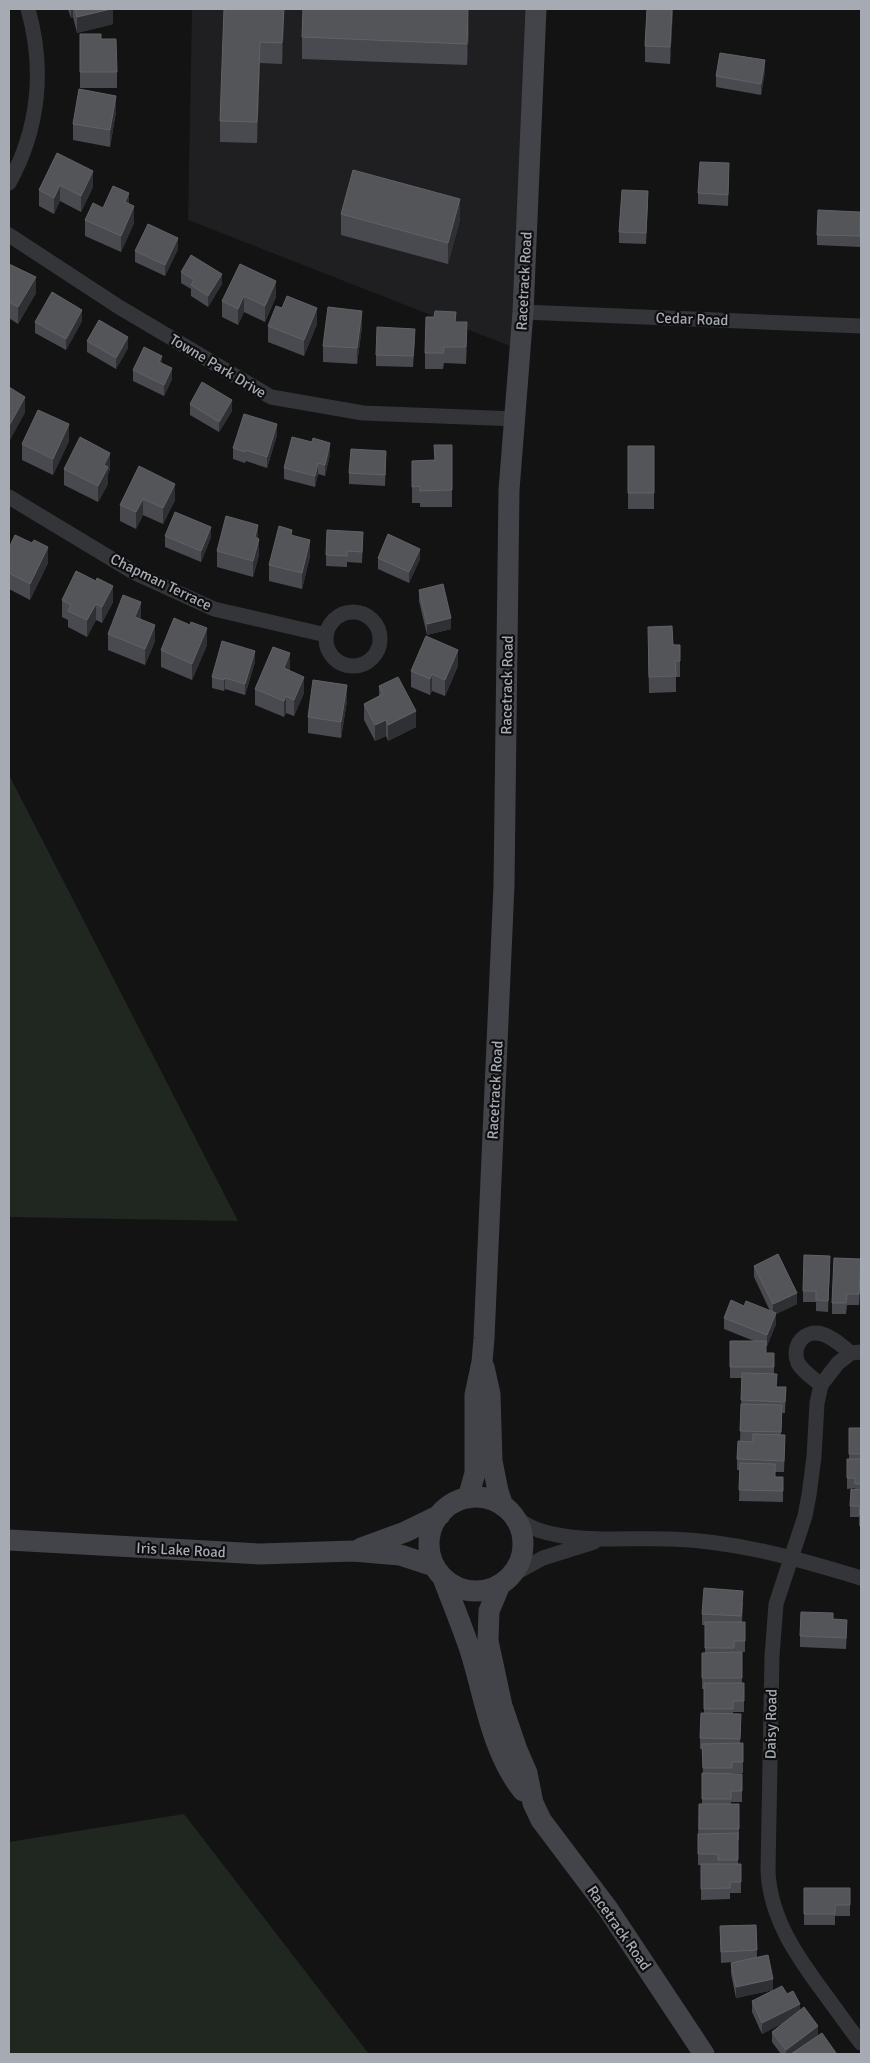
<svg xmlns="http://www.w3.org/2000/svg" width="870" height="2063" viewBox="0 0 870 2063" font-family="Signika,sans-serif">
<style>
.built{fill:#1f1f21}
.green{fill:#202620}
.lines{fill:none;stroke-linecap:round;stroke-linejoin:round}
.street{stroke:#343539;stroke-width:15}
.secondary{stroke:#434449;stroke-width:21}
.wall{fill:#494a4f}
.shaded-wall{fill:#2f3033}
.building{fill:#535559;stroke:#606267}
.labels{text-anchor:middle;dominant-baseline:central;stroke-width:4.5;stroke-linejoin:round;paint-order:stroke}
.street-label{font-size:15px;fill:#a6aab3;stroke:#0e0e0f}
</style>
<rect width="100%" height="100%" fill="#131314"/>
<path class="built" d="M192 9H535L523 351 188 220Z"/>
<path class="green" d="M9 775 238 1221 9 1217Z
M184 1814 369 2054H9V1842Z"/>
<g class="lines">
<path class="street" d="M9 183C39 129 45 69 28 9
M9 235 119 307 271 397 363 413 515 419
M523 312 861 326
M9 497 135 573 214 609 326 635
M326 639a27 27 0 1 1 54 0a27 27 0 1 1-54 0Z
M861 1352 851 1353 838 1363 821 1385 817 1403 814 1457 809 1495 805 1516 776 1604 772 1656 768 1871C770 1920 799 1959 827 1997 838 2012 849 2028 861 2043
M821 1385C813 1378 803 1372 798 1363 791 1346 804 1329 822 1334 833 1337 842 1346 851 1353
M514 1517C522 1522 530 1527 538 1530 581 1544 626 1537 671 1539 736 1541 799 1559 861 1578
M512 1575 543 1558 594 1542"/>
<path class="secondary" d="M484 1367 490 1394 492 1461 498 1491 503 1506
M429 1544a47 47 0 1 1 94 0a47 47 0 1 1-94 0Z
M468 1498 475 1473V1395L482 1362 484 1338 504 885 509 490 523 312 536 9
M9 1540 260 1554 353 1551 400 1555 434 1566
M361 1548 405 1532 440 1515
M443 1578C452 1602 462 1626 470 1650 485 1697 491 1751 523 1791
M500 1585 489 1611 488 1641 502 1706 517 1750 527 1773 533 1803 541 1820 608 1909 704 2054"/>
</g>
<path class="wall" d="M68 9H113V24L77 33 73 17 71 18Z
M224 9 284 21 282 64 260 63 257 143 220 142V121Z
M647 9H673L670 64 645 62V46Z
M469 28 467 65 302 59V37Z
M80 34 101 39 117 72V88H80Z
M765 71 761 95 716 87V76Z
M116 112 110 147 73 140V124Z
M57 153 93 187 81 212 60 201 54 214 39 206V190Z
M729 174 728 206 698 204V193Z
M648 202 646 244 619 243V232Z
M129 204 134 223 121 252 85 236V220L103 208Z
M860 212V247L817 245V235Z
M341 214 460 220 448 264 341 235Z
M178 249 165 276 135 262V251Z
M9 264 36 293 18 324 9 318Z
M240 264 276 297 265 322 244 312 238 325 222 317V301Z
M181 272 222 284 208 307 191 296V289L181 283Z
M282 308 317 324 304 356 268 342V326Z
M82 321 66 350 35 333V322Z
M456 322 467 339 466 364 444 363 443 369H425V353Z
M362 327 357 364 323 362V346Z
M415 340 413 367 376 366V355Z
M87 341 128 348 116 369 87 352Z
M162 364 172 379 164 396 133 381V370Z
M190 404 232 411 219 432 190 415Z
M277 435 267 468 246 461 245 463 233 459V448Z
M69 441 53 475 22 460V444Z
M452 445V507H420V503H412V461L434 460Z
M628 446H654V509H628Z
M330 454 325 476 318 474 315 487 284 479V468Z
M386 462 385 486 349 484V473Z
M139 466 175 500 163 524 143 515 136 529 120 521V505Z
M64 469H110L108 474V484L98 502 64 485Z
M165 536 211 537 201 562 165 547Z
M292 536 310 556 302 589 269 581V565Z
M363 542 362 563 347 562V567L326 566V555Z
M9 548 48 563 30 600 9 589Z
M217 551 259 555 253 577 217 567Z
M378 558 420 559 409 583 378 569Z
M419 590 451 629 427 635 419 601Z
M62 600 113 602 102 623 96 620 87 637 68 627V620L62 617Z
M141 618 140 619 155 641 145 665 108 650V634Z
M190 625 207 645 192 680 161 667V650Z
M648 643 680 645V677H676V692L649 693Z
M255 662 245 695 225 689 224 691 212 688V677Z
M458 666 445 696 432 691 430 695 411 687V671Z
M290 670 289 671 304 693 294 716 286 713 284 717 255 705V689Z
M379 686 416 727 388 741 386 736 375 741 364 720V704L379 696Z
M347 701 341 738 308 733V717Z
M754 1266 797 1304 776 1314V1324L767 1346H766V1353H774V1374L777 1387H786L785 1413H782L781 1435 785 1446 784 1472H775V1477H783V1502L739 1501 740 1470H737V1459L740 1441 742 1378H730V1341H754L724 1329V1318L744 1306 770 1311 754 1277Z
M830 1267 828 1312 816 1311V1302H803V1291Z
M861 1270 859 1305H847L846 1314H832V1303Z
M849 1428H861V1526H859V1517H850V1506L855 1489V1488L847 1489V1459H849Z
M743 1602 742 1622H745V1652H734H742V1683H744V1712H733V1714L741 1725 740 1743H743V1773H732V1774H742V1802H731V1804H739V1840H738V1864H741V1893H730V1899L701 1900V1865H698V1834L699 1804H702V1773H703L702 1749H700V1738L704 1713V1689H702V1653H705V1625H702V1614Z
M833 1619 847 1630 846 1649 800 1647V1636Z
M804 1888H850V1916H835V1925H804Z
M756 1925 757 1957 773 1990 787 1994 800 2010 818 2036 836 2054H781L772 2042V2032L783 2023 762 2034 752 2012V2001L773 1990 736 1998 731 1974V1963L733 1962 721 1963 720 1926Z"/>
<path class="shaded-wall" d="M71 9H73V17L71 18Z
M111 9H113V24L77 33V17Z
M284 9V21L282 64V43Z
M469 9V28L467 65V44Z
M672 9H673L670 64V47Z
M260 42V63L257 143V122Z
M765 60V71L761 95V84Z
M116 96V112L110 147V130Z
M93 171V187L81 212V196Z
M60 185V201L54 214V198Z
M129 193V210L125 202Z
M460 199V220L448 264V243Z
M134 206V223L121 252V236Z
M178 238V249L165 276V265Z
M222 274V284L208 307V296Z
M36 277V293L18 324V307Z
M276 281V297L265 322V306Z
M244 296V312L238 325V309Z
M317 308V324L304 356V340Z
M82 310V321L66 350V339Z
M362 311V327L357 364V348Z
M467 322V339L466 364V347Z
M128 337V348L116 369V358Z
M162 356V366L159 362Z
M172 368V379L164 396V385Z
M25 397V413L9 442V426Z
M232 400V411L219 432V422Z
M69 424V441L53 475V459Z
M277 424V435L267 468V457Z
M330 443V454L325 476V465Z
M110 453V469L108 474V484L98 502V486L104 465Z
M318 463V474L315 487V476Z
M175 484V500L163 524V508Z
M143 499V515L136 529V512Z
M258 525V541L255 537Z
M211 527V537L201 562V551Z
M259 539V555L253 577V561Z
M310 540V556L302 589V573Z
M48 547V563L30 600V584Z
M420 549V559L409 583V572Z
M113 586V602L102 623V607Z
M141 602V618L135 633V617Z
M96 604V620L87 637V620Z
M451 618V629L427 635V624Z
M155 625V641L145 665V649Z
M207 628V645L192 680V664Z
M458 650V666L445 696V680Z
M255 651V662L245 695V684Z
M290 653V670L284 685V668Z
M432 674V691L430 695V679Z
M304 677V693L294 716V700Z
M225 678V689L224 691V680Z
M347 685V701L341 738V722Z
M286 696V713L284 717V701Z
M416 711V727L388 741V725Z
M386 720V736L375 741V725Z
M797 1293V1304L776 1314V1324L767 1346V1335L773 1315V1304Z
M773 1979V1990L736 1998V1987Z
M800 2004V2014L762 2034V2023Z
M818 2026V2037L795 2054H786V2050Z"/>
<path class="building" d="M75 9H111L77 17Z
M224 9H284L282 43 260 42 257 122 220 121Z
M303 9H468L467 44 302 37Z
M647 9H672L670 47 645 46Z
M80 34H101V39H116L117 72H80Z
M720 53 765 60 761 84 716 76Z
M79 89 116 96 110 130 73 124Z
M57 153 93 171 81 196 60 185 54 198 39 190Z
M700 162 729 163 728 195 698 193Z
M353 170 460 199 448 243 341 214Z
M113 186 129 193 125 202 134 206 121 236 85 220 93 203 103 208Z
M622 190 648 191 646 233 619 232Z
M818 210 860 212V236L817 235Z
M148 224 178 238 165 265 135 251Z
M191 255 222 274 208 296 191 285 194 280 181 272Z
M9 264 36 277 18 307 9 302Z
M240 264 276 281 265 306 244 296 238 309 222 301Z
M52 292 82 310 66 339 35 322Z
M287 296 317 308 304 340 268 326 276 306 282 308Z
M328 307 362 311 357 348 323 346Z
M435 311 456 312 455 322H467L466 347H444L443 353H425L426 317H434Z
M99 320 128 337 116 358 87 341Z
M377 327 415 329 413 356 376 355Z
M144 347 162 356 159 362 172 368 164 385 133 370Z
M202 382 232 400 219 422 190 404Z
M9 387 25 397 9 426Z
M38 410 69 424 53 459 22 444Z
M244 414 277 424 267 457 246 450 245 452 233 448Z
M80 437 110 453 104 465 108 467 98 486 64 469Z
M292 437 312 442 313 438 330 443 325 465 318 463 315 476 284 468Z
M434 445H452V490L420 491V486L412 487V461L435 460Z
M628 446H654V493H628Z
M351 449 386 451 385 475 349 473Z
M139 466 175 484 163 508 143 499 136 512 120 505Z
M175 512 211 527 201 551 165 536Z
M226 516 258 525 255 537 259 539 253 561 217 551Z
M279 526 292 530 291 535 310 540 302 573 269 565Z
M327 530 363 532 362 552 347 551V556L326 555Z
M388 534 420 549 409 572 378 558Z
M15 535 32 543 34 540 48 547 30 584 9 573V548Z
M76 571 96 581 97 578 113 586 102 607 96 604 87 620 68 611 71 605 62 600Z
M443 584 451 618 427 624 419 590Z
M123 595 141 602 135 617 155 625 145 649 108 634Z
M174 618 190 625 191 622 207 628 192 664 161 650Z
M672 626 673 645H680V661H675L676 676 649 677 648 627Z
M426 636 458 650 445 680 432 674 430 679 411 671Z
M222 641 255 651 245 684 225 678 224 680 212 677Z
M273 647 290 653 284 668 304 677 294 700 286 696 284 701 255 689Z
M398 677 416 711 388 725 386 720 375 725 364 704 383 694 379 686Z
M313 680 347 685 341 722 308 717Z
M778 1254 797 1293 773 1304 754 1266Z
M804 1255 830 1256 828 1301 816 1300V1291H803Z
M834 1258 861 1259 859 1294H847L846 1303H832Z
M731 1300 744 1306 746 1301 776 1313 767 1335 724 1318Z
M730 1341H766V1353H774V1367H730Z
M742 1373 777 1374 776 1387H786L785 1402 741 1400Z
M741 1404 782 1405 781 1432 740 1431Z
M849 1428H861V1454H849Z
M753 1434 785 1435 784 1461 737 1459 738 1441 753 1442Z
M847 1459H861V1484H855V1478H847Z
M740 1463 775 1464V1477H783V1491L739 1490Z
M851 1489 861 1490V1515H859L860 1506H850Z
M704 1588 743 1591 741 1616 702 1614Z
M801 1612 833 1613V1619L847 1620 846 1638 800 1636Z
M705 1622H745V1641H734V1648H705Z
M742 1652V1678H702V1653Z
M704 1683H744V1701H733V1709H704Z
M701 1713 741 1714 740 1739 700 1738Z
M743 1743V1762H732V1768H703L702 1744Z
M702 1773 742 1774V1791H731V1799H702Z
M699 1804H739V1829H699Z
M738 1833V1860H718V1854H698V1834Z
M701 1864H741V1882H730V1888L701 1889Z
M804 1888H850V1905H835V1914H804Z
M756 1925 757 1950 721 1952 720 1926Z
M768 1955 773 1979 736 1987 731 1963Z
M782 1986 787 1994 793 1991 800 2004 762 2023 752 2001Z
M804 2007 818 2026 786 2050 772 2032Z
M822 2033 836 2053 835 2054H791Z"/>
<g class="labels">
<g class="street-label">
<text transform="translate(524 281) rotate(-87)">Racetrack Road</text>
<text transform="translate(692 319) rotate(2)">Cedar Road</text>
<text transform="translate(218 366) rotate(31)">Towne Park Drive</text>
<text transform="translate(161 582) rotate(26)">Chapman Terrace</text>
<text transform="translate(507 685) rotate(-89)">Racetrack Road</text>
<text transform="translate(495 1090) rotate(-87)">Racetrack Road</text>
<text transform="translate(181 1550) rotate(3)">Iris Lake Road</text>
<text transform="translate(771 1724) rotate(-89)">Daisy Road</text>
<text transform="translate(619 1928) rotate(55)">Racetrack Road</text>
</g>
</g>
<rect width="870" height="2063" fill="none" stroke="#a6aab3" stroke-width="20"/>
</svg>
